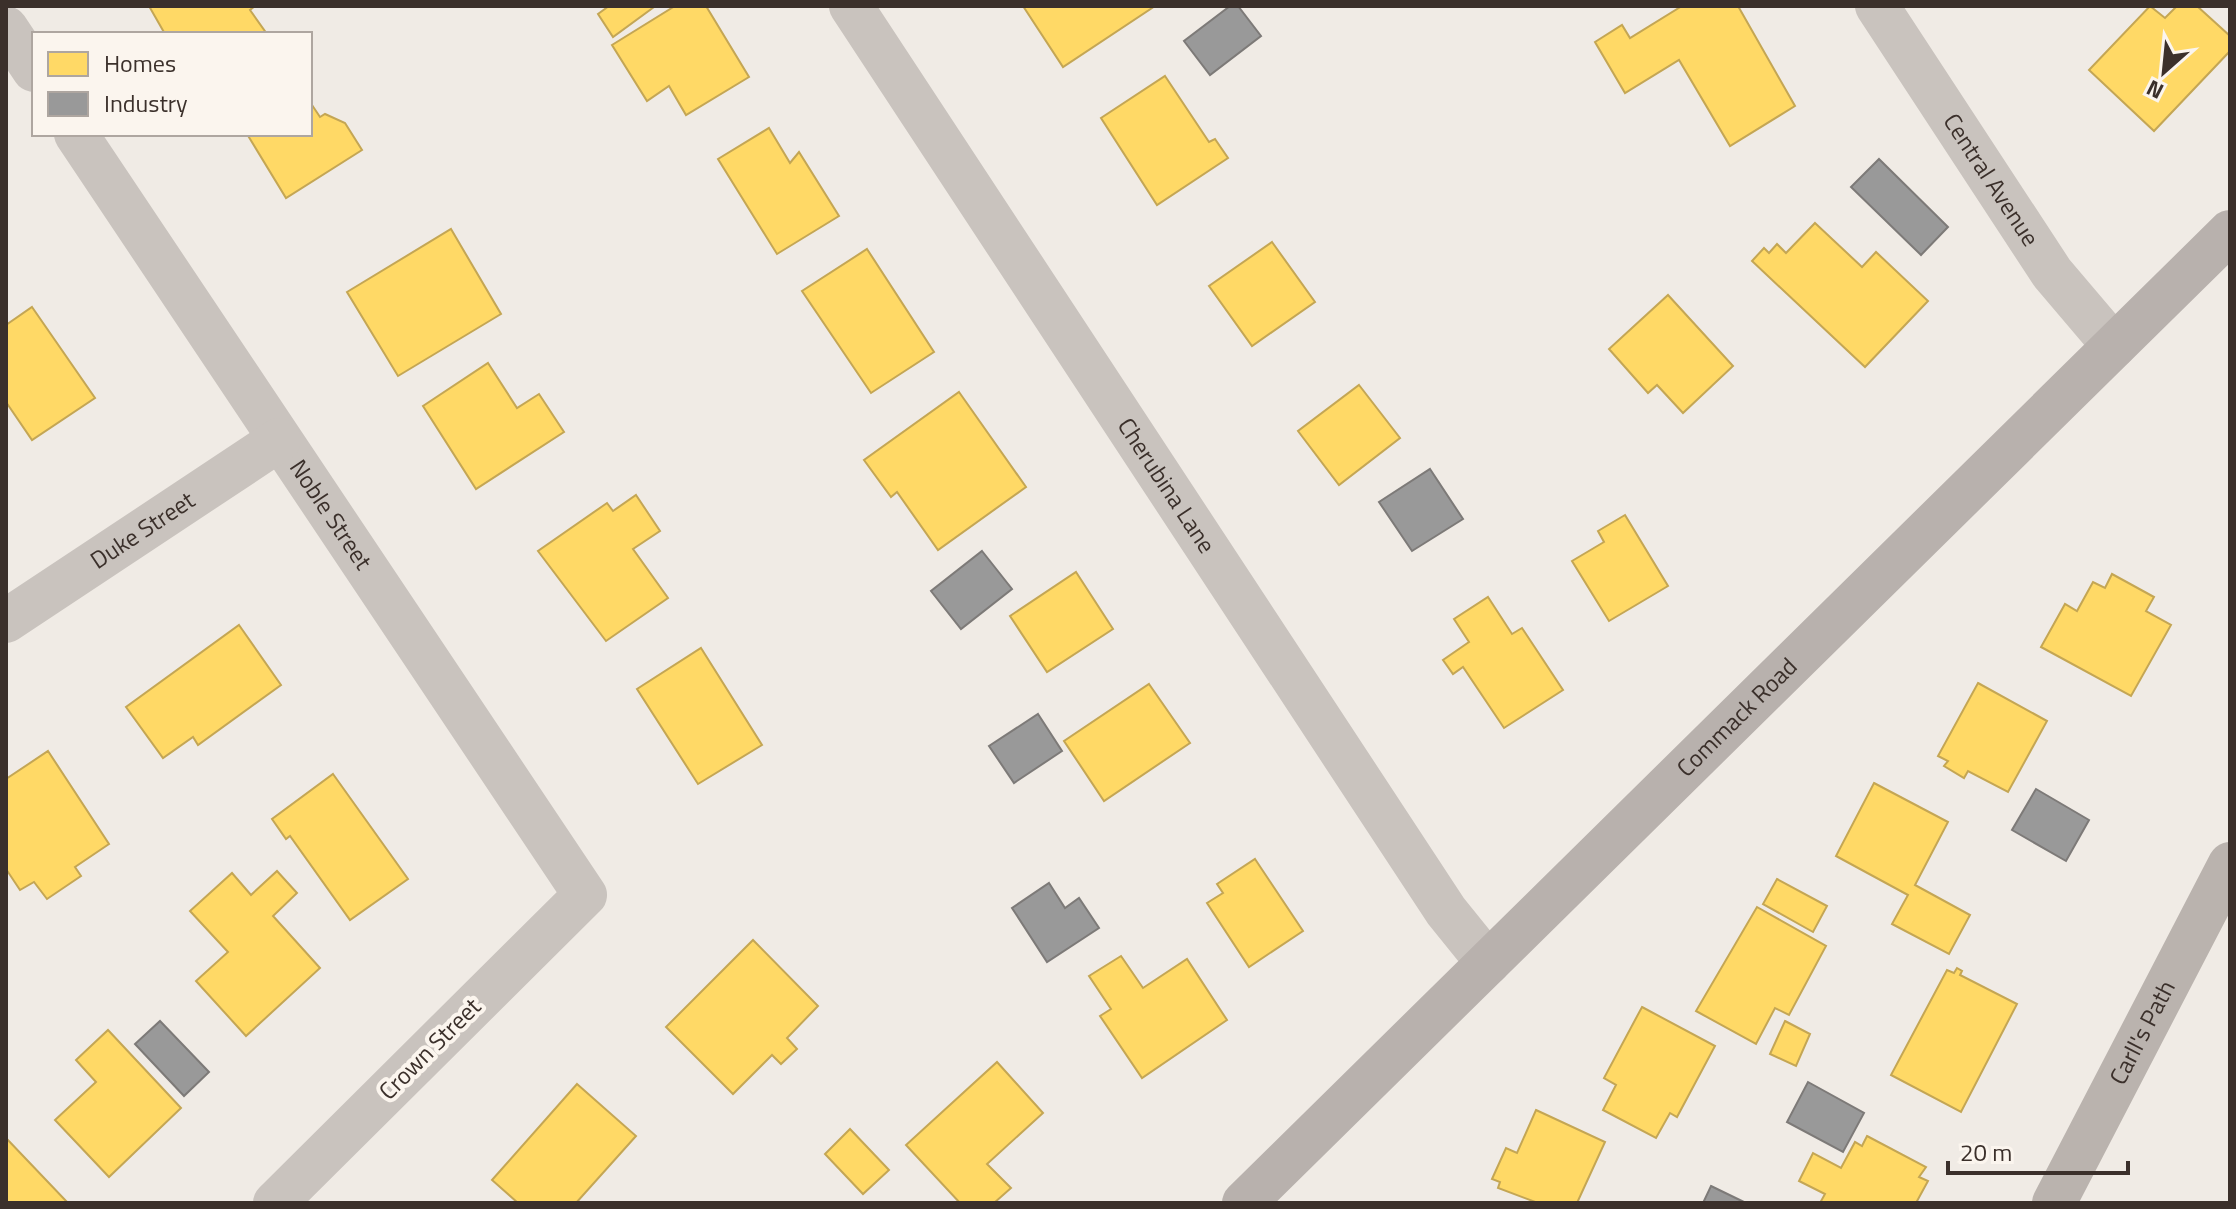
<svg xmlns="http://www.w3.org/2000/svg" width="2236" height="1209" viewBox="0 0 2236 1209" font-family="'Titillium Web',sans-serif">
  <rect width="100%" height="100%" fill="#f0ebe5"/>
  <g fill="#ffd966" stroke="#c4a654" stroke-width="2">
    <polygon points="149,6 255,6 250,10 267,34 165,34"/>
    <polygon points="609,6 654,6 654,7 613,37 598,14"/>
    <polygon points="675,6 706,6 749,77 686,115 669,86 647,101 612,45"/>
    <polygon points="1023,6 1155,6 1063,67"/>
    <polygon points="1682,6 1738,6 1795,106 1730,146 1679,60 1625,93 1595,42 1622,25 1630,38"/>
    <polygon points="2150,6 2165,18 2177,6 2197,6 2230,36 2230,51 2154,131 2089,70"/>
    <polygon points="1165,76 1209,142 1215,139 1228,158 1157,205 1101,118"/>
    <polygon points="310,102 320,117 325,114 345,123 362,150 286,198 247,134 310,134"/>
    <polygon points="769,128 790,163 799,152 839,216 777,254 718,159"/>
    <polygon points="1815,223 1862,267 1876,252 1928,301 1865,367 1752,261 1764,248 1769,253 1777,244 1786,253"/>
    <polygon points="451,229 501,314 398,376 347,292"/>
    <polygon points="1272,242 1315,302 1252,346 1209,286"/>
    <polygon points="867,249 934,352 871,393 802,291"/>
    <polygon points="1668,295 1733,366 1683,413 1657,385 1648,393 1609,349"/>
    <polygon points="32,307 95,398 32,440 6,402 6,325"/>
    <polygon points="488,363 517,408 539,394 564,432 476,489 423,406"/>
    <polygon points="1359,385 1400,438 1339,485 1298,431"/>
    <polygon points="959,392 1026,487 938,550 897,492 891,497 864,460"/>
    <polygon points="636,495 660,531 633,549 668,598 606,641 538,551 607,503 613,511"/>
    <polygon points="1625,515 1668,586 1609,621 1572,561 1604,542 1598,531"/>
    <polygon points="1076,572 1113,629 1047,672 1010,616"/>
    <polygon points="2112,574 2154,597 2146,611 2171,625 2131,696 2041,647 2065,604 2077,611 2093,582 2105,588"/>
    <polygon points="1488,597 1512,634 1522,628 1563,690 1504,728 1463,667 1453,674 1443,660 1469,642 1454,619"/>
    <polygon points="239,625 281,685 198,745 193,737 163,758 126,707"/>
    <polygon points="701,648 762,745 698,784 637,689"/>
    <polygon points="1978,683 2047,721 2008,792 1968,771 1964,778 1944,766 1948,761 1938,756"/>
    <polygon points="1149,684 1190,743 1104,801 1064,741"/>
    <polygon points="48,751 109,844 75,867 81,876 47,899 34,882 20,890 6,869 6,779"/>
    <polygon points="333,774 408,879 350,920 290,836 286,839 272,819"/>
    <polygon points="1874,783 1948,822 1915,885 1970,915 1949,954 1892,924 1908,895 1836,856"/>
    <polygon points="1255,859 1303,931 1249,967 1207,903 1223,893 1217,884"/>
    <polygon points="277,871 297,893 273,916 320,968 246,1036 196,981 228,952 190,911 232,873 251,895"/>
    <polygon points="1777,879 1827,906 1813,932 1763,904"/>
    <polygon points="1757,907 1826,946 1789,1015 1775,1008 1756,1044 1696,1011"/>
    <polygon points="753,940 818,1006 787,1038 797,1049 781,1064 772,1055 733,1094 666,1027"/>
    <polygon points="1121,956 1143,988 1187,959 1227,1020 1142,1078 1100,1016 1111,1009 1089,976"/>
    <polygon points="1957,968 1962,971 1960,975 2017,1004 1961,1112 1891,1075 1947,970 1954,973"/>
    <polygon points="1642,1007 1715,1046 1677,1117 1670,1113 1656,1138 1603,1110 1616,1085 1604,1078"/>
    <polygon points="1785,1021 1810,1034 1796,1066 1770,1054"/>
    <polygon points="108,1030 181,1108 109,1177 55,1120 96,1082 76,1060"/>
    <polygon points="997,1062 1043,1113 987,1164 1011,1188 994,1203 960,1203 906,1145"/>
    <polygon points="577,1084 636,1136 576,1203 518,1203 492,1180"/>
    <polygon points="1536,1110 1605,1142 1577,1203 1538,1203 1498,1188 1500,1182 1492,1179 1506,1148 1517,1153"/>
    <polygon points="850,1129 889,1170 863,1194 825,1154"/>
    <polygon points="1867,1136 1926,1167 1919,1177 1928,1181 1916,1203 1820,1203 1825,1194 1799,1181 1813,1153 1841,1168 1855,1142 1862,1146"/>
    <polygon points="6,1138 68,1203 6,1203"/>
  </g>
  <g fill="#999" stroke="#7d7a78" stroke-width="2">
    <polygon points="1230,6 1238,6 1261,36 1210,75 1184,41"/>
    <polygon points="1879,159 1948,227 1921,255 1851,187"/>
    <polygon points="1430,469 1463,519 1412,551 1379,502"/>
    <polygon points="982,551 1012,589 961,629 931,591"/>
    <polygon points="1038,714 1062,751 1014,783 989,746"/>
    <polygon points="2036,789 2089,820 2066,861 2012,830"/>
    <polygon points="1049,883 1065,908 1079,898 1099,928 1047,962 1012,908"/>
    <polygon points="160,1021 209,1072 184,1096 135,1044"/>
    <polygon points="1808,1082 1864,1113 1843,1152 1787,1122"/>
    <polygon points="1711,1186 1746,1203 1703,1203"/>
  </g>
  <g fill="none" stroke-linecap="round" stroke-linejoin="round">
    <g stroke="#c9c3be" stroke-width="44">
      <path id="s1" d="M851 6 1446 911 1488 963"/>
      <path id="s2" d="M1877 6 2052 273 2114 346"/>
      <polyline points="6,28 34,70"/>
      <path id="s3" d="M76 134 585 895 275 1203"/>
      <path id="s4" d="M6 621 279 440"/>
    </g>
    <path stroke="#bab3ae" stroke-width="44" id="s5" d="M2054 1203 2230 864"/>
    <path stroke="#b8b1ad" stroke-width="44" id="s6" d="M1244 1203 2230 232"/>
  </g>
  <g text-anchor="middle" stroke-width="8" stroke-linejoin="round" paint-order="stroke">
    <g font-size="24" fill="#3b302b" stroke="#fbf5ee">
      <text dy="8" stroke="none"><textPath href="#s2" startOffset="208">Central Avenue</textPath></text>
      <text dy="8" stroke="none"><textPath href="#s1" startOffset="574">Cherubina Lane</textPath></text>
      <text dy="8" stroke="none"><textPath href="#s3" startOffset="458">Noble Street</textPath></text>
      <text dy="8" stroke="none"><textPath href="#s4" startOffset="164">Duke Street</textPath></text>
      <text dy="8" stroke="none"><textPath href="#s6" startOffset="692">Commack Road</textPath></text>
      <text dy="8" stroke="none"><textPath href="#s5" startOffset="192">Carll's Path</textPath></text>
      <text transform="translate(430 1049) rotate(-45)" y="8">Crown Street</text>
    </g>
  </g>
  <rect width="2236" height="1209" fill="none" stroke="#3b302b" stroke-width="16"/>
  <rect x="32" y="32" width="280" height="104" fill="#fbf5ee" stroke="#aea6a0" stroke-width="2"/>
  <rect x="48" y="52" width="40" height="24" fill="#ffd966" stroke="#aea6a0" stroke-width="2"/>
  <text x="104" y="72" font-size="24" fill="#3b302b">Homes</text>
  <rect x="48" y="92" width="40" height="24" fill="#999999" stroke="#aea6a0" stroke-width="2"/>
  <text x="104" y="112" font-size="24" fill="#3b302b">Industry</text>
  <g transform="translate(2164 72) rotate(207)" stroke="#fbf5ee" stroke-width="6" paint-order="stroke">
  <path d="M0-6L14 30L0 20L-14 30Z" fill="#3b302b"/>
  <text y="-12" font-size="22" font-weight="bold" text-anchor="middle" fill="#3b302b">N</text>
  </g>
  <path d="M1948 1161v12h180v-12" fill="none" stroke="#3b302b" stroke-width="4"/>
  <text x="1960" y="1161" font-size="24" fill="#3b302b" stroke="#fbf5ee" stroke-width="6" paint-order="stroke">20 m</text>
</svg>
